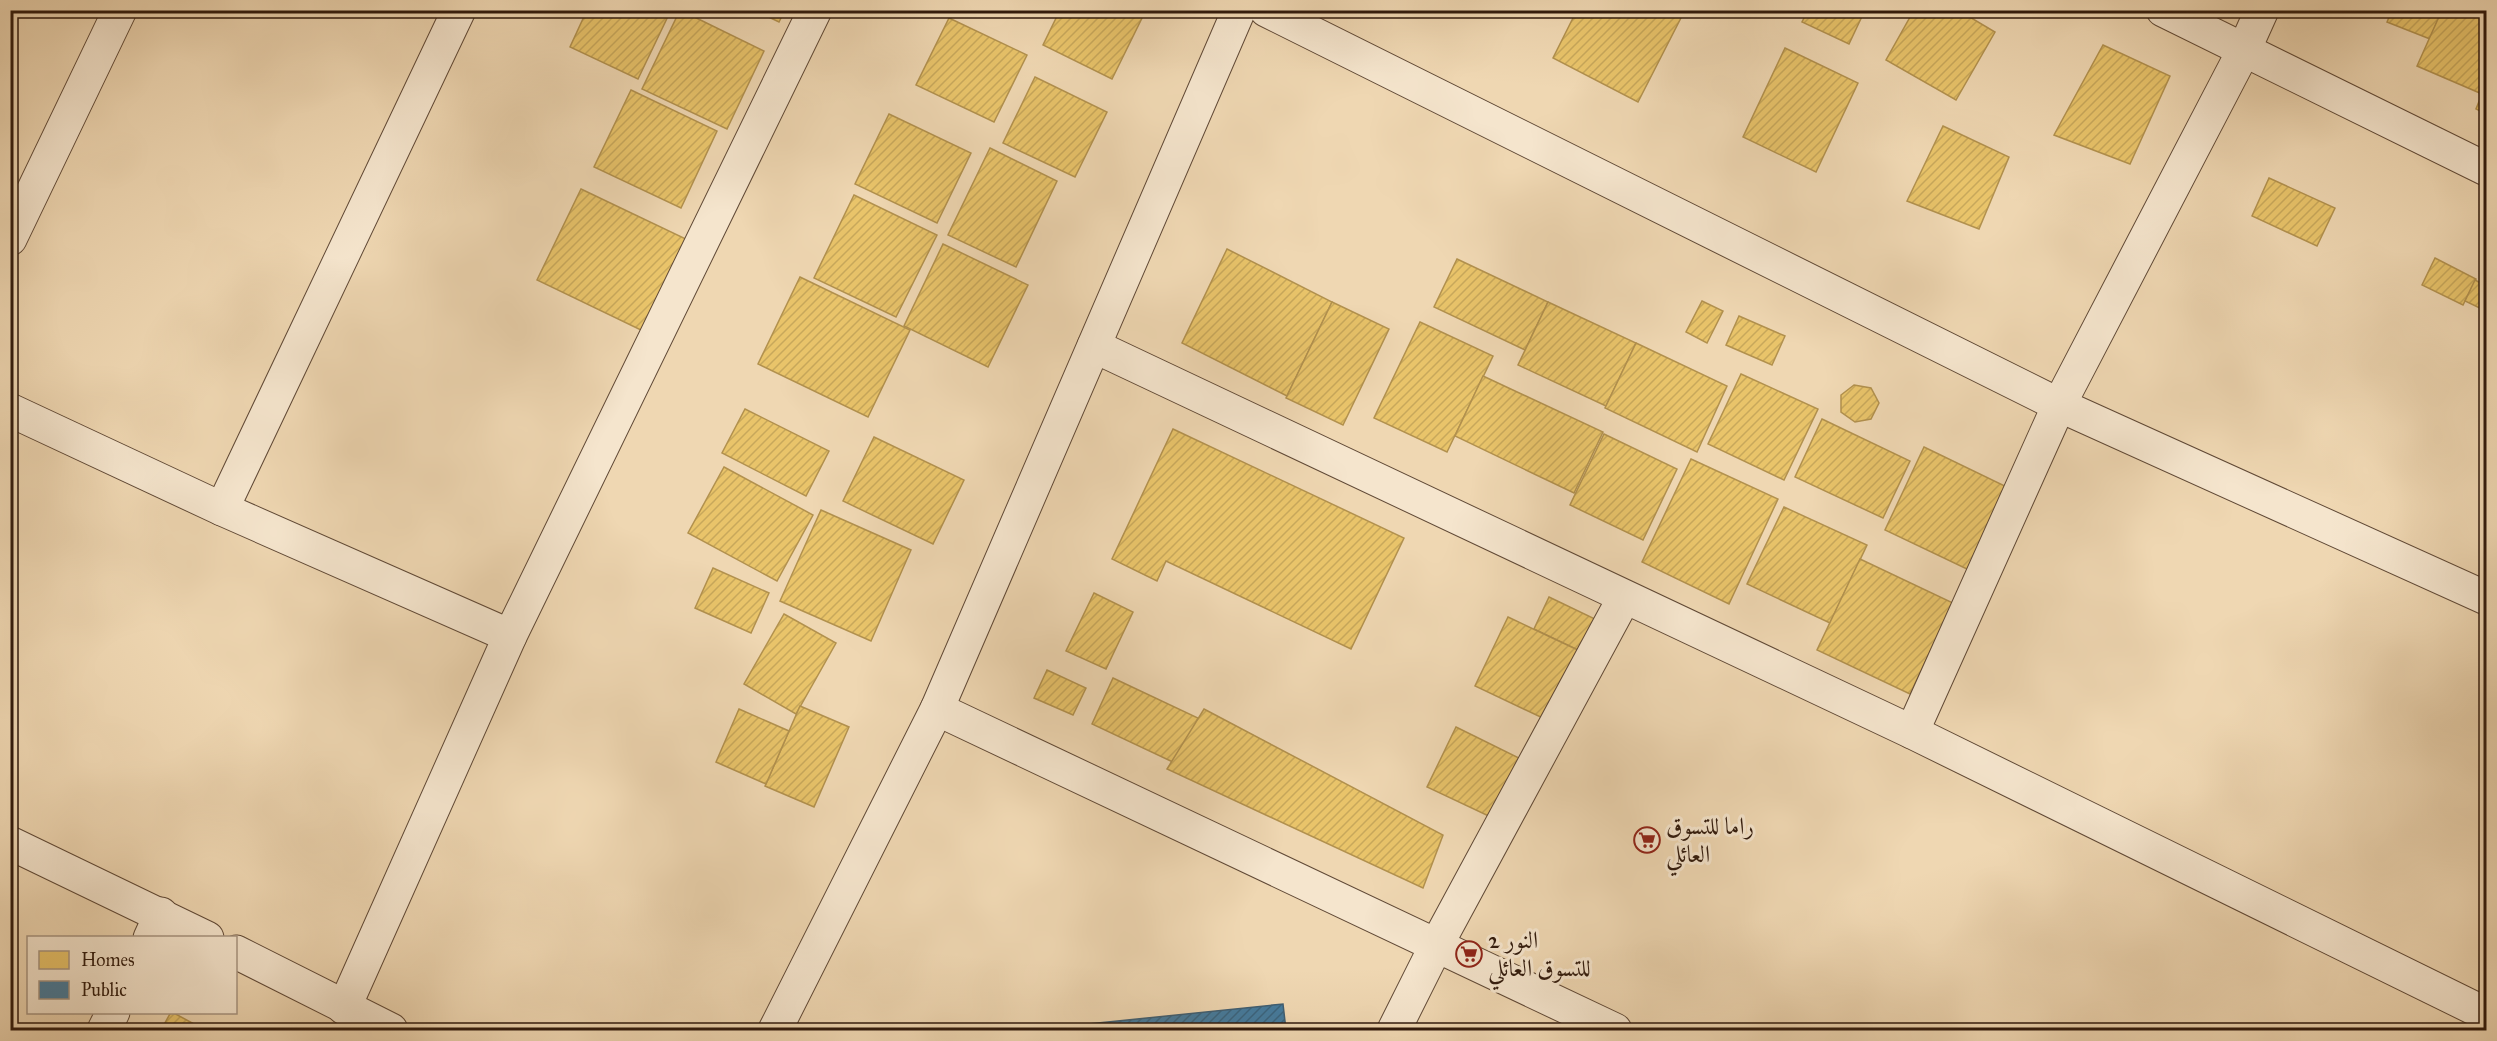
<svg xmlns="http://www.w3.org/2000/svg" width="2497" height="1041" viewBox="0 0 2497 1041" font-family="'IM FELL Great Primer',Amiri,serif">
  <defs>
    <pattern id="homes-hatch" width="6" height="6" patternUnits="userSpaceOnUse" patternTransform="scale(1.5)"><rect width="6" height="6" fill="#e9c46a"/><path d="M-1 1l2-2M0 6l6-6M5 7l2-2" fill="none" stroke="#c8a85b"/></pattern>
    <pattern id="public-hatch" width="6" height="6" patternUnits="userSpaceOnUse" patternTransform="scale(1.5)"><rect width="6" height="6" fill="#457b9d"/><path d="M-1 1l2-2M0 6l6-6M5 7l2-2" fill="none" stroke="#3a647e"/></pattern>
  </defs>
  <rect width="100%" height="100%" fill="#efd7b2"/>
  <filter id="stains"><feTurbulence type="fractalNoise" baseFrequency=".00333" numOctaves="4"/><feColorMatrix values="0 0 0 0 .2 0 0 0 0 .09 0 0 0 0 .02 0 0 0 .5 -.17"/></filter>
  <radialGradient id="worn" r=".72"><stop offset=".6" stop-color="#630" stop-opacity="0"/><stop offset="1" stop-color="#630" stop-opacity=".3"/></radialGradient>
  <g fill="url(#homes-hatch)" stroke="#b2914e" stroke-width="1.5">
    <polygon points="587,10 671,10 638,79 570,47"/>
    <polygon points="680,10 764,51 727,129 642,89"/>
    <polygon points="754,10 785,10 779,22"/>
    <polygon points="1060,10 1146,10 1112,79 1043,45"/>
    <polygon points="1577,10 1685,10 1638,102 1553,58"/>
    <polygon points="1808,10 1865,10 1849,44 1802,22"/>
    <polygon points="1914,10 1958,10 1995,32 1956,100 1886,60"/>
    <polygon points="2392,10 2442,10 2430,39 2387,22"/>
    <polygon points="2442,10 2486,10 2486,114 2476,109 2482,94 2417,66"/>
    <polygon points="949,18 1027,55 994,122 916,85"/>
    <polygon points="2103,45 2170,76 2130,164 2054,135"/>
    <polygon points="1785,48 1858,83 1816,172 1743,137"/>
    <polygon points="1035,77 1107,112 1075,177 1003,143"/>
    <polygon points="631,90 717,131 681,208 594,167"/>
    <polygon points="889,114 971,153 937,223 855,184"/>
    <polygon points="1943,126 2009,157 1979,229 1907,201"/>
    <polygon points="990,148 1057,181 1016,267 948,235"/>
    <polygon points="2269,178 2335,208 2317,246 2252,216"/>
    <polygon points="581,189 688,240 643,331 537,280"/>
    <polygon points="854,195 937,235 896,317 814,278"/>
    <polygon points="943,244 1028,285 988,367 904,326"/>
    <polygon points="1227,249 1332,302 1287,396 1182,343"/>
    <polygon points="2435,258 2476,279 2463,305 2422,285"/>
    <polygon points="1457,259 1548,302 1525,350 1434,307"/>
    <polygon points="800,277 910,330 868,417 758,364"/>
    <polygon points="2475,280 2486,286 2486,311 2465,301"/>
    <polygon points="1702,301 1723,311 1707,343 1686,332"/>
    <polygon points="1332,302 1389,329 1343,425 1286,398"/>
    <polygon points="1548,302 1636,343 1606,406 1518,365"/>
    <polygon points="1739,316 1785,336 1772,365 1726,345"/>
    <polygon points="1420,322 1493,356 1447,452 1374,418"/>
    <polygon points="1636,343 1727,386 1697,452 1605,408"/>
    <polygon points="1741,374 1818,409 1784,480 1708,444"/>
    <polygon points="1483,376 1603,432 1574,493 1455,436"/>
    <polygon points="1854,385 1871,388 1879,403 1871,419 1855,422 1841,412 1841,395"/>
    <polygon points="745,409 829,451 806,496 722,453"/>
    <polygon points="1822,419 1910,461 1883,518 1795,477"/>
    <polygon points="1173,429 1404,538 1351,649 1166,561 1157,581 1112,559"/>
    <polygon points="1604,434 1677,469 1643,540 1570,505"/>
    <polygon points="874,437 964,480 933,544 843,501"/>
    <polygon points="1924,447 2009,488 1969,570 1885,530"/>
    <polygon points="1691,459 1778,499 1729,604 1642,562"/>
    <polygon points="724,467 813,515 777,581 688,533"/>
    <polygon points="1784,507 1867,545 1830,623 1747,584"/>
    <polygon points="821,510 911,550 871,641 780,601"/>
    <polygon points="1860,559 1953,603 1910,694 1817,650"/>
    <polygon points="713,568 769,593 751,633 695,608"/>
    <polygon points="1094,593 1133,612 1106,669 1066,651"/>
    <polygon points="1549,597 1595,619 1580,651 1534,629"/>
    <polygon points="784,614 836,643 796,714 744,684"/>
    <polygon points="1508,617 1580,651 1547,720 1475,686"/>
    <polygon points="1047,670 1086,688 1073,715 1034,698"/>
    <polygon points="1113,678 1198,718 1177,764 1092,724"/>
    <polygon points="800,706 849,727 814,807 765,786"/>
    <polygon points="739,709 789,731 766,784 716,762"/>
    <polygon points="1204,709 1443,835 1423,888 1167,769"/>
    <polygon points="1456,727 1523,760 1495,819 1427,787"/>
    <polygon points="171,1012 172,1012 205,1030 161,1030"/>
  </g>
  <polygon fill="url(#public-hatch)" stroke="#3f5e72" stroke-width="1.5" points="1283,1004 1286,1030 1080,1030 1079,1025"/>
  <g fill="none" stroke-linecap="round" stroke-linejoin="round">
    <g stroke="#604936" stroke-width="35">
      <g id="minor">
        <polyline points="1266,10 2059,405 2486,598"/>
        <polyline points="2163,10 2486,169"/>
        <polyline points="10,239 120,10"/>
        <polyline points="1094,346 1912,732 2486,1014"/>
        <polyline points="10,410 222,509 510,636"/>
        <polyline points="222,509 459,10"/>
        <polyline points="937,709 1615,1030"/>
        <polyline points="1912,732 2059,405 2244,50 2262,10"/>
        <polyline points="150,938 161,914"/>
        <polyline points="344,1008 510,636 815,10"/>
        <polyline points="104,1030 113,1012"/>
        <polyline points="1394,1030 1436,946 1624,598"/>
      </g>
    </g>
    <g stroke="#604936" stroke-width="35">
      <g id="tertiary">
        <polyline points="10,843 207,938"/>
        <polyline points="236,952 391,1030"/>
        <polyline points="775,1030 937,709 1239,10"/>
      </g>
    </g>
    <use href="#minor" stroke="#f5e5cd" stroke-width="33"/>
    <use href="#tertiary" stroke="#f5e5cd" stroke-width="33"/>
  </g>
  <defs>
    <g id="supermarket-ring" transform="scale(1.35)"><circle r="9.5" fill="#f5e5cd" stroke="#8f2418" stroke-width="1.5"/><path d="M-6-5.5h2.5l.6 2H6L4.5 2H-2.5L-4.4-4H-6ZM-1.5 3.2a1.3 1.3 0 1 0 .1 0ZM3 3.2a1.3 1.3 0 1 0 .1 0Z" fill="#8f2418"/></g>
  </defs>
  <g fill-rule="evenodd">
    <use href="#supermarket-ring" x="1647" y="840"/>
    <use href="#supermarket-ring" x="1469" y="954"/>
  </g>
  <g text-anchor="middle" stroke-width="6" stroke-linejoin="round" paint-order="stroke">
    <g font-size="24" fill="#311a0c" stroke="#f5e5cd" text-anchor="start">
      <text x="1666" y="834">راما للتسوق<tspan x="1666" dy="28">العائلي</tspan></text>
      <text x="1488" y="948">النور 2<tspan x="1488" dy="28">للتسوق العائلي</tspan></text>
    </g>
  </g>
  <rect width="2497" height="1041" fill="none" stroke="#efd7b2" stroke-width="36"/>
  <rect x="12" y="12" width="2473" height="1017" fill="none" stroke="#311a0c" stroke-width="3"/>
  <rect x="18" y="18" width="2461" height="1005" fill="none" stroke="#311a0c" stroke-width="1.5"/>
  <rect x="27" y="936" width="210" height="78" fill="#f5e5cd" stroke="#a79480" stroke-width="1.5"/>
  <rect x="39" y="951" width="30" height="18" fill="#e9c46a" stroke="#a79480" stroke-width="1.5"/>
  <text x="81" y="966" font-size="18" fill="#311a0c">Homes</text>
  <rect x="39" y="981" width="30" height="18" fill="#457b9d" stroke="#a79480" stroke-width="1.5"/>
  <text x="81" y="996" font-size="18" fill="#311a0c">Public</text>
  <rect width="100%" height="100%" filter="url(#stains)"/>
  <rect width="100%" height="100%" fill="url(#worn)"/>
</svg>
